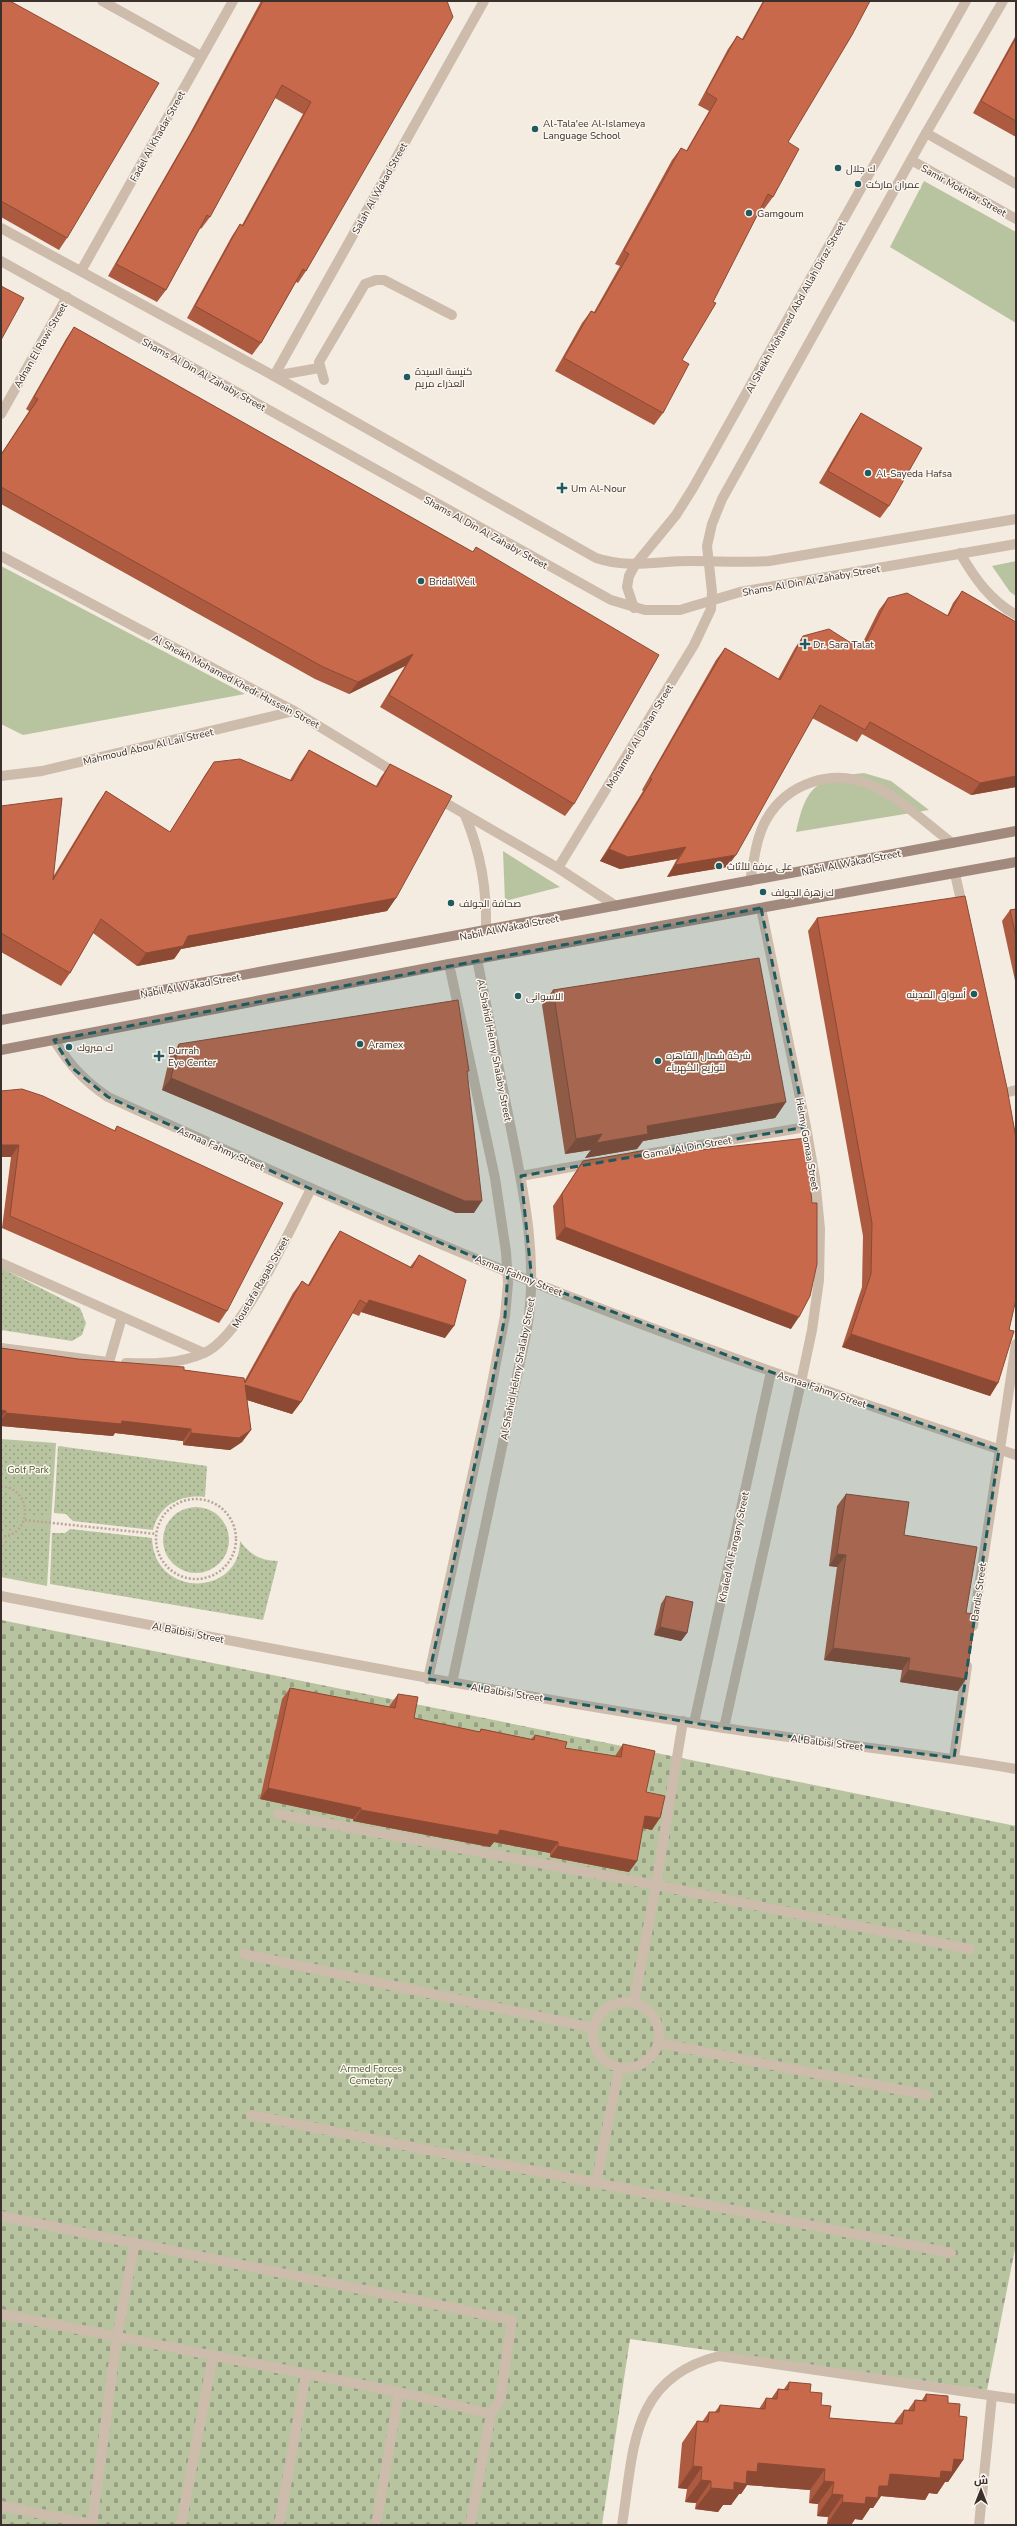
<svg xmlns="http://www.w3.org/2000/svg" width="1017" height="2526" viewBox="0 0 1017 2526" font-family="'Nunito Sans',Cairo,sans-serif">
  <defs>
    <pattern id="cemetery-stones" width="16" height="16" patternUnits="userSpaceOnUse"><rect width="16" height="16" fill="#b8c4a0"/><path d="M2 7V4a2 2 0 0 1 4 0v3zM10 15v-3a2 2 0 0 1 4 0v3z" fill="#97a083"/></pattern>
    <pattern id="garden-dots" width="8" height="8" patternUnits="userSpaceOnUse"><rect width="8" height="8" fill="#b8c4a0"/><path d="M2 2h.1M6 6h.1" fill="none" stroke="#97a083" stroke-width="1.8" stroke-linecap="round"/></pattern>
  </defs>
  <rect width="100%" height="100%" fill="#f4ebe1"/>
  <g fill="#b8c4a0">
    <polygon points="924,181 1016,232 1016,323 890,247"/>
    <polygon points="1016,561 1016,596 1010,592 992,566"/>
    <polygon points="1,566 245,694 23,735 1,724"/>
    <path d="M864 773 891 781 929 810 796 832C806 785 817 778 864 773Z"/>
    <polygon points="503,851 560,887 505,901"/>
    <polygon points="1,1439 56,1443 47,1586 1,1577"/>
  </g>
  <polygon fill="url(#cemetery-stones)" points="1,1620 1016,1826 1016,2244 987,2390 630,2339 602,2525 1,2525"/>
  <g fill="url(#garden-dots)">
    <polygon points="1,1268 80,1308 86,1323 82,1335 72,1341 1,1330"/>
    <path d="M1 1442 53 1445 49 1515H28C27 1497 21 1484 1 1482Z"/>
    <path d="M58 1446 207 1466 205 1497C181 1494 159 1505 153 1530L73 1521 66 1514 54 1513Z"/>
    <polygon points="2,1490 17,1498 22,1514 14,1529 1,1533"/>
    <circle cx="196" cy="1540" r="33"/>
    <polygon points="25,1527 49,1528 45,1583 1,1574 1,1542 17,1536"/>
    <path d="M70 1529 152 1538C154 1599 240 1597 240 1541 250 1555 261 1561 278 1561L263 1620 50 1584 52 1533H65Z"/>
  </g>
  <g fill="none" stroke-linecap="round" stroke-linejoin="round">
    <g stroke="#b9a596" stroke-width="2.5" stroke-dasharray="2 2" stroke-linecap="butt">
      <path d="M1 1486C33 1489 33 1535 1 1537"/>
      <circle cx="196" cy="1539" r="40"/>
      <polyline points="25,1520 156,1534"/>
    </g>
    <g stroke="#cdbbac" stroke-width="10">
      <polyline points="274,376 319,368"/>
      <polyline points="324,380 319,362 365,284 376,280 384,280 452,315"/>
      <path d="M960 553C975 579 990 600 1016 615"/>
      <path d="M750 881C754 861 756 838 766 820 787 783 832 768 871 785 897 795 929 826 952 843"/>
      <polyline points="278,1814 656,1885 970,1949"/>
      <polyline points="244,1954 593,2028"/>
      <circle cx="626" cy="2035" r="33"/>
      <polyline points="634,2002 656,1885 683,1721"/>
      <polyline points="659,2043 927,2095"/>
      <polyline points="251,2115 951,2253"/>
      <polyline points="596,2183 619,2069"/>
      <polyline points="1,2216 512,2320 500,2400 491,2414"/>
      <polyline points="1,2314 399,2392"/>
      <polyline points="1,2506 92,2524"/>
      <polyline points="92,2525 117,2337 135,2242"/>
      <polyline points="181,2525 213,2355"/>
      <polyline points="279,2525 306,2374"/>
      <polyline points="376,2525 399,2392 491,2414 470,2525"/>
      <polyline points="979,2525 992,2396"/>
    </g>
    <g stroke="#cdbbac" stroke-width="10">
      <polyline points="102,1 201,56"/>
      <polyline points="926,133 1016,184"/>
      <polyline points="911,160 1016,219"/>
      <path d="M1 228 274 376 596 558C630 569 656 561 690 561 717 561 743 563 769 561L1016 519"/>
      <polyline points="1,261 611,600 645,610 680,610 740,592 1016,544"/>
      <polyline points="81,271 233,1"/>
      <polyline points="274,376 484,1"/>
      <polyline points="1,414 67,297"/>
      <polyline points="1,556 294,711 399,775"/>
      <polyline points="634,608 627,587 629,576 635,565 676,515 693,488 966,1"/>
      <polyline points="1,776 42,771 294,711"/>
      <polyline points="437,798 558,868 616,906"/>
      <path d="M465 815C481 854 487 889 486 931"/>
      <polyline points="558,868 694,645 711,609 712,592 707,546 712,524 722,499 926,133 1003,1"/>
      <polyline points="955,874 963,909"/>
      <path d="M54 1040C70 1065 83 1080 108 1097 241 1157 373 1217 508 1272 675 1340 846 1398 1016 1455"/>
      <polyline points="1004,1093 1016,1090"/>
      <polyline points="635,1156 806,1127"/>
      <polyline points="521,1176 593,1163"/>
      <polyline points="1,1263 204,1353"/>
      <polyline points="1,1348 108,1362"/>
      <polyline points="109,1362 122,1317"/>
      <path d="M126 1363C152 1364 180 1364 204 1353 242 1337 290 1229 311 1189"/>
      <path d="M1 1596C242 1643 482 1691 724 1728 821 1743 919 1752 1016 1769"/>
      <polyline points="973,1626 1016,1344"/>
      <polyline points="428,1679 489,1399 505,1316 508,1283 506,1252 495,1178 449,964"/>
      <path d="M452 1683 527 1329C539 1259 523 1188 509 1119 498 1066 488 1012 477 959"/>
      <polyline points="694,1723 771,1372"/>
      <polyline points="724,1728 801,1382 812,1330 819,1280 820,1229 815,1178 806,1127 761,908"/>
      <polyline points="954,1758 967,1666"/>
      <path d="M622 2525C634 2450 630 2378 719 2356L1016 2399"/>
    </g>
    <g stroke="#a18a7d" stroke-width="10">
      <polyline points="1,1020 1016,831"/>
      <polyline points="1,1050 449,964 1016,862"/>
    </g>
  </g>
  <g fill="#ac5a40">
    <polygon points="1,1 67,238 59,250 1,217"/>
    <polygon points="261,1 447,1 306,271 298,283 296,282 261,343 252,355 187,318 232,236 240,224 242,225 303,114 275,98 210,217 201,229 200,228 166,290 157,302 108,276 189,135"/>
    <polygon points="763,1 870,1 788,142 773,197 764,209 761,207 682,360 663,413 654,425 555,371 582,323 591,311 594,312 620,266 615,264 672,160 681,148 686,151 709,111 698,105 728,49 737,36 742,39"/>
    <polygon points="1016,35 1016,137 973,113"/>
    <polygon points="74,327 473,552 476,547 574,804 565,816 380,707 405,666 349,694 315,679 1,504 1,454 29,411 26,409 66,339"/>
    <polygon points="861,413 889,506 880,518 819,483 853,425"/>
    <polygon points="962,591 1016,622 1016,787 971,795 862,734 857,742 812,718 727,867 667,877 677,859 620,869 600,861 643,791 642,790 716,660 725,648 778,679 795,648 803,636 860,648 879,610 888,598 947,616 953,603"/>
    <polygon points="309,750 376,786 381,777 390,764 396,898 387,911 181,949 174,959 137,966 93,933 70,973 61,986 1,952 1,806 53,877 97,804 106,791 170,832 205,775 214,762 290,780 300,763"/>
    <polygon points="1016,909 1016,985 1002,921 1010,910"/>
    <polygon points="817,918 998,1383 990,1396 842,1347 862,1287 863,1236 808,931"/>
    <polygon points="553,990 786,1102 775,1118 643,1141 637,1149 585,1158 591,1150 565,1154 542,1005"/>
    <polygon points="179,1044 467,1073 474,1213 456,1213 162,1090 170,1056"/>
    <polygon points="1,1091 114,1131 117,1126 227,1311 219,1323 2,1228 11,1157 1,1157"/>
    <polygon points="648,1156 791,1329 556,1239 553,1206 583,1161"/>
    <polygon points="340,1231 410,1267 419,1255 445,1338 361,1312 359,1316 352,1313 301,1402 292,1414 247,1400 251,1430 242,1442 230,1450 183,1445 183,1441 115,1433 113,1436 1,1426 1,1348 78,1359 184,1370 245,1380 293,1293 302,1281 308,1285 332,1243"/>
    <polygon points="846,1494 904,1535 966,1613 958,1691 900,1682 902,1670 824,1660 837,1567 829,1566 837,1506"/>
    <polygon points="666,1596 687,1633 681,1641 654,1635 661,1604"/>
    <polygon points="290,1688 389,1707 390,1705 398,1694 414,1718 479,1732 481,1729 531,1739 535,1735 565,1748 615,1756 623,1744 646,1792 652,1830 643,1828 637,1861 629,1872 550,1857 550,1853 494,1842 490,1847 353,1821 353,1819 260,1799 282,1699"/>
    <polygon points="789,2382 810,2392 821,2405 829,2418 894,2423 904,2410 908,2410 915,2400 922,2400 926,2394 948,2403 959,2416 963,2460 948,2482 945,2482 937,2494 929,2493 925,2500 881,2496 873,2508 870,2508 862,2520 855,2519 851,2525 837,2525 827,2524 828,2517 817,2516 818,2504 809,2503 810,2490 747,2485 741,2494 739,2494 731,2505 723,2505 718,2512 695,2509 696,2503 685,2502 687,2489 678,2488 682,2443 697,2421 702,2422 709,2412 715,2412 720,2405 759,2409 766,2398 771,2399 778,2389 784,2389"/>
  </g>
  <g fill="#8c4a34">
    <polygon points="413,654 405,666 349,694 358,682"/>
    <polygon points="1016,776 1016,787 971,795 980,783"/>
    <polygon points="686,847 677,859 620,869 600,861 609,849"/>
    <polygon points="736,855 727,867 667,877 675,865"/>
    <polygon points="396,898 387,911 181,949 174,959 137,966 146,953 188,936"/>
    <polygon points="171,1078 482,1201 474,1213 456,1213 162,1090"/>
    <polygon points="786,1102 775,1118 643,1141 637,1149 585,1158 596,1143 647,1126"/>
    <polygon points="602,1134 591,1150 565,1154 576,1139"/>
    <polygon points="1,1145 19,1145 11,1157 1,1157"/>
    <polygon points="565,1227 799,1317 791,1329 556,1239"/>
    <polygon points="369,1300 454,1326 445,1338 361,1312"/>
    <polygon points="851,1334 998,1383 990,1396 842,1347"/>
    <polygon points="245,1385 301,1402 292,1414 237,1397"/>
    <polygon points="1,1410 6,1411 1,1418"/>
    <polygon points="6,1413 122,1421 191,1429 183,1441 115,1433 113,1436 1,1426 1,1420"/>
    <polygon points="251,1430 242,1442 230,1450 183,1445 191,1433"/>
    <polygon points="837,1554 846,1555 837,1567 829,1566"/>
    <polygon points="660,1627 687,1633 681,1641 654,1635"/>
    <polygon points="833,1648 910,1658 902,1670 824,1660"/>
    <polygon points="908,1670 966,1679 958,1691 900,1682"/>
    <polygon points="268,1788 361,1808 353,1819 260,1799"/>
    <polygon points="361,1810 500,1830 558,1842 550,1853 494,1842 490,1847 353,1821"/>
    <polygon points="645,1816 660,1818 652,1830 637,1827"/>
    <polygon points="558,1846 637,1861 629,1872 550,1857"/>
    <polygon points="954,2459 963,2460 948,2482 945,2482 937,2494 929,2493 925,2500 881,2496 873,2508 870,2508 862,2520 855,2519 851,2525 837,2525 827,2524 842,2502 866,2497 890,2474 941,2471"/>
    <polygon points="758,2463 825,2469 810,2490 747,2485 741,2494 739,2494 731,2505 723,2505 718,2512 695,2509 711,2488 734,2482 747,2471"/>
    <polygon points="693,2466 702,2467 687,2489 678,2488"/>
    <polygon points="701,2480 711,2481 696,2503 685,2502"/>
    <polygon points="824,2481 834,2482 818,2504 809,2503"/>
    <polygon points="832,2494 843,2495 828,2517 817,2516"/>
  </g>
  <g fill="#c8694b" stroke="#8c4a34">
    <polygon points="1,1 10,1 159,83 67,238 1,201"/>
    <polygon points="263,1 447,1 453,17 306,271 303,269 261,343 195,306 240,224 243,226 311,102 282,85 210,217 207,215 166,290 116,264 197,123"/>
    <polygon points="764,1 870,1 852,35 788,142 799,149 773,197 768,194 713,302 716,303 682,360 689,364 663,413 564,358 591,311 595,313 629,254 624,251 681,148 687,151 717,99 706,92 737,36 743,40"/>
    <polygon points="1016,38 1016,121 981,101"/>
    <polygon points="1,286 24,298 1,340"/>
    <polygon points="74,327 473,552 476,547 659,655 574,804 389,695 413,654 358,682 323,667 1,487 1,455 38,399 34,397"/>
    <polygon points="861,413 922,448 889,506 828,471"/>
    <polygon points="962,591 1016,622 1016,776 980,783 870,722 865,730 820,705 736,855 675,865 686,847 628,857 609,849 652,779 650,778 725,648 780,680 803,636 829,629 862,650 888,598 907,593 948,616"/>
    <polygon points="309,750 377,787 390,764 452,796 396,898 188,936 183,946 146,953 101,919 70,973 1,933 1,806 62,798 53,880 106,791 170,832 214,762 240,759 292,781"/>
    <polygon points="965,896 1007,1088 1016,1138 1016,1299 1009,1330 1014,1331 998,1383 851,1334 871,1274 872,1223 817,918"/>
    <polygon points="1016,909 1016,937 1010,910"/>
    <polygon points="759,958 786,1102 647,1126 648,1134 596,1143 602,1134 576,1139 553,990"/>
    <polygon points="458,1000 469,1071 467,1071 482,1201 465,1201 171,1078 179,1044"/>
    <polygon points="22,1089 43,1096 115,1131 117,1126 283,1203 227,1311 10,1216 19,1145 1,1145 1,1091"/>
    <polygon points="806,1138 812,1203 817,1203 817,1264 810,1296 799,1317 565,1227 562,1194 583,1161 647,1150 648,1156"/>
    <polygon points="340,1231 412,1268 419,1255 466,1280 454,1326 369,1300 367,1304 360,1300 301,1402 245,1385 251,1430 239,1438 191,1433 191,1429 122,1421 121,1424 6,1413 6,1411 1,1410 1,1348 78,1359 184,1367 184,1370 244,1378 245,1383 302,1281 309,1286"/>
    <polygon points="846,1494 909,1502 904,1535 977,1547 966,1613 976,1614 966,1679 908,1670 910,1658 833,1648 846,1555 837,1554"/>
    <polygon points="666,1596 693,1602 687,1633 660,1627"/>
    <polygon points="290,1688 395,1708 398,1694 418,1697 414,1718 480,1732 481,1729 534,1740 535,1735 567,1742 565,1748 621,1757 623,1744 655,1751 646,1792 665,1796 660,1818 645,1816 637,1861 558,1846 558,1842 500,1830 498,1835 361,1810 361,1808 268,1788"/>
    <polygon points="789,2382 811,2384 810,2392 822,2393 821,2405 831,2406 829,2418 902,2424 904,2410 914,2411 915,2400 926,2401 926,2394 948,2396 948,2403 960,2404 959,2416 967,2417 963,2460 954,2459 952,2472 941,2471 940,2478 890,2474 888,2486 879,2486 878,2498 866,2497 865,2504 842,2502 843,2495 832,2494 834,2482 824,2481 825,2469 758,2463 757,2472 747,2471 746,2484 734,2482 734,2490 711,2488 711,2481 701,2480 702,2467 693,2466 697,2421 708,2422 709,2412 719,2412 720,2405 765,2409 766,2398 777,2399 778,2389 788,2390"/>
  </g>
  <path fill="#1f5a5e" fill-opacity="0.2" stroke="#1f5a5e" stroke-width="3" stroke-dasharray="8 5" stroke-linejoin="round" d="M761 908 806 1127 521 1176 532 1281 771 1372 999 1450 954 1758 724 1728 428 1679 489 1399 505 1316 508 1271 311 1189 108 1097 71 1067 54 1040Z"/>
  <g fill="#1f5a5e" stroke="#fbf5ee" stroke-width="1.5">
    <circle cx="535" cy="129" r="4"/>
    <circle cx="838" cy="168" r="4"/>
    <circle cx="858" cy="184" r="4"/>
    <circle cx="749" cy="213" r="4"/>
    <circle cx="407" cy="377" r="4"/>
    <circle cx="868" cy="473" r="4"/>
    <path d="M560 482h4v4h4v4h-4v4h-4v-4h-4v-4h4z"/>
    <circle cx="421" cy="581" r="4"/>
    <path d="M803 638h4v4h4v4h-4v4h-4v-4h-4v-4h4z"/>
    <circle cx="719" cy="866" r="4"/>
    <circle cx="763" cy="892" r="4"/>
    <circle cx="451" cy="903" r="4"/>
    <circle cx="974" cy="994" r="4"/>
    <circle cx="518" cy="996" r="4"/>
    <circle cx="360" cy="1044" r="4"/>
    <circle cx="69" cy="1047" r="4"/>
    <path d="M157 1050h4v4h4v4h-4v4h-4v-4h-4v-4h4z"/>
    <circle cx="658" cy="1061" r="4"/>
  </g>
  <g text-anchor="middle" stroke-width="3" stroke-linejoin="round" paint-order="stroke">
    <g font-size="10" fill="#3b302b" stroke="#fbf5ee" text-anchor="start">
      <text x="543" y="127">Al-Tala'ee Al-Islameya<tspan x="543" dy="12">Language School</tspan></text>
      <text x="846" y="172">ك جلال</text>
      <text x="866" y="188">عمران ماركت</text>
      <text x="757" y="217">Gamgoum</text>
      <text x="415" y="375">كنيسة السيدة<tspan x="415" dy="12">العذراء مريم</tspan></text>
      <text x="876" y="477">Al-Sayeda Hafsa</text>
      <text x="571" y="492">Um Al-Nour</text>
      <text x="429" y="585">Bridal Veil</text>
      <text x="813" y="648">Dr. Sara Talat</text>
      <text x="727" y="870">على عرفة للأثاث</text>
      <text x="771" y="896">ك زهرة الجولف</text>
      <text x="459" y="907">صحافة الجولف</text>
      <text x="966" y="998" text-anchor="end">أسواق المدينه</text>
      <text x="526" y="1000">الاسوانى</text>
      <text x="368" y="1048">Aramex</text>
      <text x="77" y="1051">ك مبروك</text>
      <text x="168" y="1054">Durrah<tspan x="168" dy="12">Eye Center</tspan></text>
      <text x="666" y="1059">شركة شمال القاهره<tspan x="666" dy="12">لتوزيع الكهرباء</tspan></text>
    </g>
    <g font-size="10" fill="#3b302b" stroke="#fbf5ee">
      <text transform="translate(157 136) rotate(-61)" y="4">Fadel Al Khadar Street</text>
      <text transform="translate(379 188) rotate(-61)" y="4">Salah Al Wakad Street</text>
      <text transform="translate(964 190) rotate(29)" y="4">Samir Mokhtar Street</text>
      <text transform="translate(795 307) rotate(-61)" y="4">Al Sheikh Mohamed Abd Allah Diraz Street</text>
      <text transform="translate(40 345) rotate(-60)" y="4">Adnan El Rawi Street</text>
      <text transform="translate(204 374) rotate(29)" y="4">Shams Al Din Al Zahaby Street</text>
      <text transform="translate(486 532) rotate(29)" y="4">Shams Al Din Al Zahaby Street</text>
      <text transform="translate(811 580) rotate(-10)" y="4">Shams Al Din Al Zahaby Street</text>
      <text transform="translate(236 681) rotate(28)" y="4">Al Sheikh Mohamed Khedr Hussein Street</text>
      <text transform="translate(639 736) rotate(-59)" y="4">Mohamed Al Dahan Street</text>
      <text transform="translate(148 746) rotate(-13)" y="4">Mahmoud Abou Al Lail Street</text>
      <text transform="translate(851 862) rotate(-11)" y="4">Nabil Al Wakad Street</text>
      <text transform="translate(509 927) rotate(-11)" y="4">Nabil Al Wakad Street</text>
      <text transform="translate(190 985) rotate(-10)" y="4">Nabil Al Wakad Street</text>
      <text transform="translate(495 1050) rotate(79)" y="4">Al Shahid Helmy Shalaby Street</text>
      <text transform="translate(808 1144) rotate(80)" y="4">Helmy Gomaa Street</text>
      <text transform="translate(687 1147) rotate(-10)" y="4">Gamal Al Din Street</text>
      <text transform="translate(221 1148) rotate(24)" y="4">Asmaa Fahmy Street</text>
      <text transform="translate(519 1275) rotate(22)" y="4">Asmaa Fahmy Street</text>
      <text transform="translate(260 1282) rotate(-60)" y="4">Moustafa Ragab Street</text>
      <text transform="translate(517 1369) rotate(-79)" y="4">Al Shahid Helmy Shalaby Street</text>
      <text transform="translate(822 1389) rotate(19)" y="4">Asmaa Fahmy Street</text>
      <text transform="translate(733 1547) rotate(-78)" y="4">Khaled Al Fangary Street</text>
      <text transform="translate(978 1592) rotate(-82)" y="4">Bardis Street</text>
      <text transform="translate(188 1632) rotate(11)" y="4">Al Balbisi Street</text>
      <text transform="translate(507 1692) rotate(9)" y="4">Al Balbisi Street</text>
      <text transform="translate(827 1742) rotate(7)" y="4">Al Balbisi Street</text>
    </g>
    <g font-size="10" fill="#4a5a2e" stroke="#fbf5ee">
      <text x="28" y="1473">Golf Park</text>
      <text x="371" y="2072">Armed Forces<tspan x="371" dy="12">Cemetery</tspan></text>
    </g>
  </g>
  <rect width="1017" height="2526" fill="none" stroke="#3b302b" stroke-width="4"/>
  <g transform="translate(981 2490)" stroke="#fbf5ee" stroke-width="3" paint-order="stroke">
  <path d="M0-3L7 15L0 10L-7 15Z" fill="#3b302b"/>
  <text y="-6" font-size="11" font-weight="bold" text-anchor="middle" fill="#3b302b">ش</text>
  </g>
</svg>
